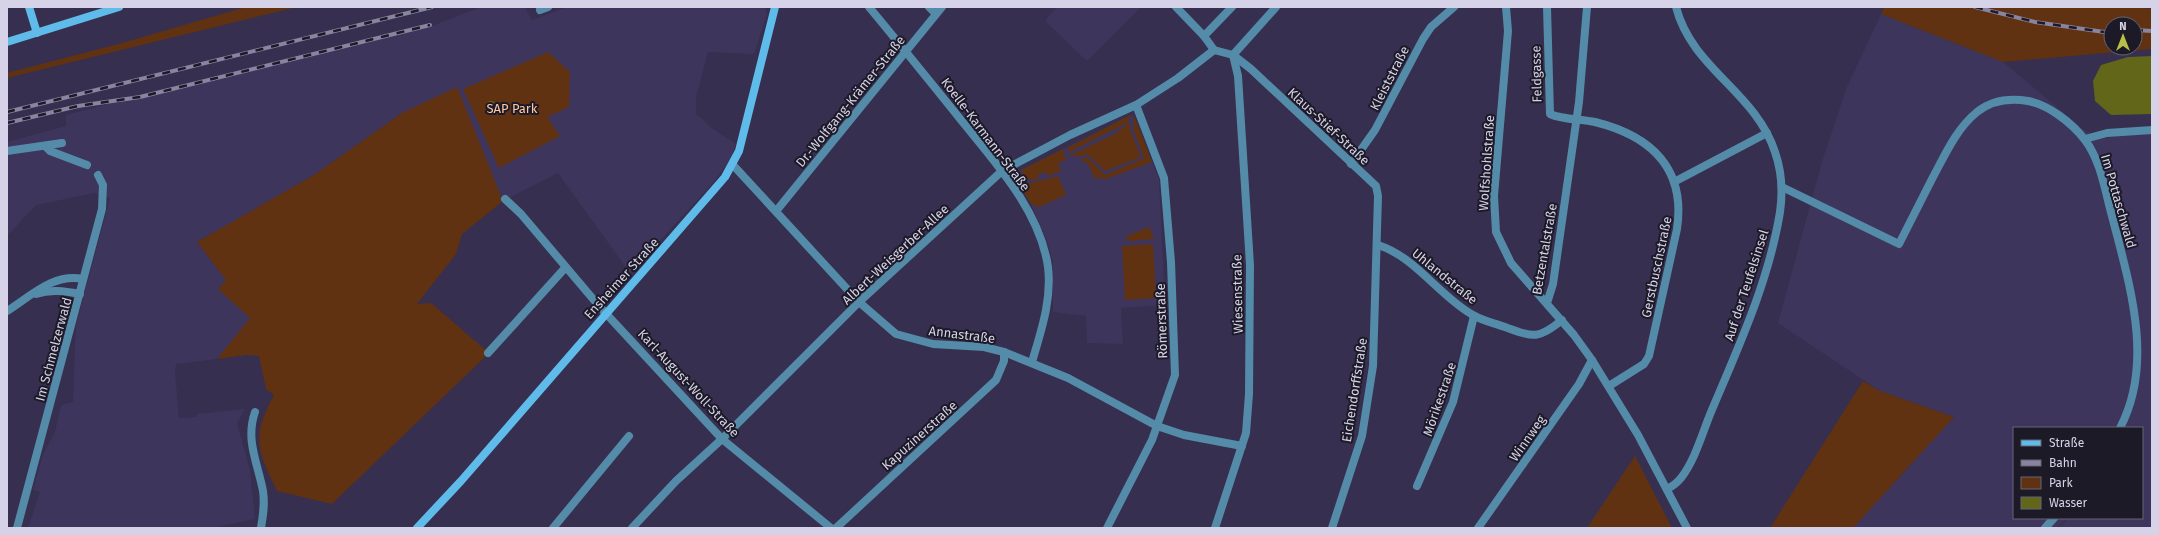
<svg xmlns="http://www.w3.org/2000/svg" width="2159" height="535" viewBox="0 0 2159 535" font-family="'Fira Sans',sans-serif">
  <rect width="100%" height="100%" fill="#362f4f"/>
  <g fill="#3e355c">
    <polygon points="481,7 525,7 532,20 567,7 765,7 767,14 754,54 708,52 696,97 696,114 713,129 736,144 730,160 712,184 630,273 558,173 503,201 402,113 314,175 197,242 226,280 218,289 251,318 217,359 176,364 175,372 179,418 196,417 197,414 245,409 237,423 250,470 255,519 211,528 28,528 40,492 33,490 43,454 55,432 61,405 73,402 76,325 110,198 95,193 36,205 7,236 7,142 66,126 66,115 275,61 432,26"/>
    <polygon points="1057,7 1141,7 1087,61 1045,21"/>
    <polygon points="1881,14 2003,62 2084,130 2105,138 2152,131 2152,528 2059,528 2068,518 2142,518 2142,428 2014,428 2014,518 2067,518 2057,528 1853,528 1954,417 1880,391 1778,323 1821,165 1846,89"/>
    <polygon points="1133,114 1159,179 1165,305 1121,308 1123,344 1087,343 1086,316 1053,312 1053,263 1047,241 1031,204 1020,186 1022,185 1014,175 1021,170"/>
  </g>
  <g fill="#603211" fill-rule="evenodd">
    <polygon points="246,7 297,7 7,78 7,73 122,43"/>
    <path d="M1884 7H2130L2152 9V49L2003 62 1881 14ZM2111 24H2135V48H2111Z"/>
    <polygon points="548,52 570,72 569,107 547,117 560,136 499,168 463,89"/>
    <path d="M457 87 503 201 462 234 456 254 417 304 431 303 489 353 332 504 277 491C257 449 251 438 274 395L266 389 259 356 246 355 217 359 250 318 218 289 226 280 197 242 314 175 402 113Z"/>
    <polygon points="1132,114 1127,123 1069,152 1067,148"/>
    <polygon points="1134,115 1152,162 1103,180 1102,177 1095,179 1087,162 1083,163 1082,158 1087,157 1105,175 1144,158 1133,129"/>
    <polygon points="1130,122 1130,130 1141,157 1105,171 1087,154 1078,157 1077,155 1071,157 1070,155 1113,135"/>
    <polygon points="1063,149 1066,160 1058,163 1061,171 1048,176 1046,172 1038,175 1039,179 1027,180 1021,170"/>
    <polygon points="1017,172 1026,184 1058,176 1066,195 1039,207 1031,204 1020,186 1022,185 1018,179 1016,180 1014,177"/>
    <polygon points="1149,227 1154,239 1130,241 1125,237"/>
    <polygon points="1153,244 1156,298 1125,300 1122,246"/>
    <polygon points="1863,381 1880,391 1954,417 1853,528 1770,528"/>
    <polygon points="1635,456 1672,528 1587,528"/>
  </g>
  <g fill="#626619">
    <polygon points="2152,56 2152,114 2111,115 2095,101 2093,81 2101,65 2128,57"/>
    <circle cx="491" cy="106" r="5"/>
  </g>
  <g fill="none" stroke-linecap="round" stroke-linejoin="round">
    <g stroke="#548ba8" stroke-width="8">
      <path d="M869 7C899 43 928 79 957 115 992 159 1040 209 1048 267 1052 300 1041 331 1032 362"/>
      <polyline points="929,7 936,14"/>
      <polyline points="1176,7 1204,36 1214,50"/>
      <polyline points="1506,7 1508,31 1494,196 1496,232 1511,263 1574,335 1592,360 1638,435 1687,528"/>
      <path d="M1547 7 1550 114C1563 120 1581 119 1595 122 1651 136 1686 168 1677 229L1649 356 1644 364 1609 386"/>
      <polyline points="540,10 548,7"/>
      <polyline points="1204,36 1232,7"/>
      <polyline points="1214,50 1233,55 1251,69 1376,186 1378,196 1373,366 1362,436 1332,528"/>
      <polyline points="1233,55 1276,7"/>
      <polyline points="2085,139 2107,133 2152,130"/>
      <polyline points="45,146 50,151 87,165"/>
      <polyline points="7,151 62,143"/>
      <polyline points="1351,164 1375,130 1423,39 1431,27 1454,7"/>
      <polyline points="733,165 859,302 896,334 933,344 984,347 1004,352 1068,378 1157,426 1184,435 1242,446"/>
      <polyline points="1674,182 1767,133"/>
      <path d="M1782 187 1899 244C1910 222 1921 201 1932 179 1945 155 1956 129 1977 112 1992 100 2010 98 2028 101 2049 105 2072 123 2085 140 2101 161 2105 191 2112 216 2129 283 2155 362 2120 428"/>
      <polyline points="505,199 521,214 599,306 722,439 831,528"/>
      <polyline points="777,210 942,7"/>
      <path d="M1378 245C1416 257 1439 296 1473 315 1483 321 1494 323 1505 327 1533 337 1538 340 1562 320"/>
      <path d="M36 294C51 289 64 291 80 294"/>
      <polyline points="1547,303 1553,284 1579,102 1587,7"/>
      <path d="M7 311C31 296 53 273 83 279"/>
      <polyline points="488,353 565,268"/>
      <path d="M255 412C245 440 258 464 263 491 265 504 263 516 261 528"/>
      <polyline points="1417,486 1453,402 1474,316"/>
      <path d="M1667 489C1673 486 1677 483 1681 478 1695 460 1702 434 1711 412 1738 348 1769 281 1780 212 1783 191 1782 172 1775 152 1755 91 1692 69 1676 7"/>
      <polyline points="17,528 102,209 103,185 98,175"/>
      <polyline points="553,528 629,436"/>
      <polyline points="632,528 676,481 722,439 859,302 1002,171 1070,135 1136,105 1178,78 1214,50"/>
      <polyline points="836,528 996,380 1004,361 1004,352"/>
      <polyline points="1107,528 1152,440 1175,375 1171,262 1164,178 1136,105"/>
      <polyline points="1215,528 1246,433 1249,394 1250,265 1238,76 1233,55"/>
      <polyline points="1478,528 1579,384 1592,360"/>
      <polyline points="2045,528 2054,518"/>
    </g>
    <g stroke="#5fbbe9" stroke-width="8">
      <polyline points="29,7 37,33"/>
      <polyline points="7,42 119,7"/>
      <polyline points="417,528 461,481 725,177 739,151 775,7"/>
    </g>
    <g stroke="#89849f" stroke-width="4">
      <g id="rail">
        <polyline points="1975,7 2035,22 2111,33"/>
        <polyline points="2135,30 2152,31"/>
        <polyline points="7,112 432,7"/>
        <polyline points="7,123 78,106 140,97 430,25"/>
      </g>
    </g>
    <use href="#rail" stroke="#1d1a28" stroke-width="2.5" stroke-dasharray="8" stroke-linecap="butt"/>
  </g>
  <g text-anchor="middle" stroke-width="4" stroke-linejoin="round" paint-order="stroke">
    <g font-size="13" fill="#d6d3e8" stroke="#1d1a28">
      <text transform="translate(1536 74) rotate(-91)" y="5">Feldgasse</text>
      <text transform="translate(1389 78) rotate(-63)" y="5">Kleiststraße</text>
      <text transform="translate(850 101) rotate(-51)" y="5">Dr.-Wolfgang-Krämer-Straße</text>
      <text transform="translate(1329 126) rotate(43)" y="5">Klaus-Stief-Straße</text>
      <text transform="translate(986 134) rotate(53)" y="5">Koelle-Karmann-Straße</text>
      <text transform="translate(1486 163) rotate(-86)" y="5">Wolfshohlstraße</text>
      <text transform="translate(2119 201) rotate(74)" y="5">Im Pottaschwald</text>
      <text transform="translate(1544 249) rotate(-80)" y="5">Betzentalstraße</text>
      <text transform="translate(895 254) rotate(-43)" y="5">Albert-Weisgerber-Allee</text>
      <text transform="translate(1656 267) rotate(-78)" y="5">Gerstbuschstraße</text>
      <text transform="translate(1445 276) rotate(39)" y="5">Uhlandstraße</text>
      <text transform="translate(621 278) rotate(-48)" y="5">Ensheimer Straße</text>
      <text transform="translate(1746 285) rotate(-72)" y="5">Auf der Teufelsinsel</text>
      <text transform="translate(1237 294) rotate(-91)" y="5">Wiesenstraße</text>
      <text transform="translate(1161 321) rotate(-92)" y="5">Römerstraße</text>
      <text transform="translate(962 334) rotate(7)" y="5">Annastraße</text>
      <text transform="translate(53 349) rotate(-75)" y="5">Im Schmelzerwald</text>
      <text transform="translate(689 383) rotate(47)" y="5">Karl-August-Woll-Straße</text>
      <text transform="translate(1354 390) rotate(-81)" y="5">Eichendorffstraße</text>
      <text transform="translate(1439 399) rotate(-71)" y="5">Mörikestraße</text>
      <text transform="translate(919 435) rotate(-42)" y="5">Kapuzinerstraße</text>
      <text transform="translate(1527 438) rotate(-55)" y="5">Winnweg</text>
    </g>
    <g font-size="13" fill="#fec7a6" stroke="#1d1a28">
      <text x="512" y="113">SAP Park</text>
    </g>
  </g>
  <rect width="2159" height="535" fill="none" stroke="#d6d3e8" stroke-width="16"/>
  <rect x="2013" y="427" width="130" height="92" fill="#1d1a28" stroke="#676475"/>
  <rect x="2021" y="440" width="20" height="6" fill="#5fbbe9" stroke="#676475"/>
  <text x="2049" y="447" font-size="12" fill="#d6d3e8">Straße</text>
  <rect x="2021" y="460" width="20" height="6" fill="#89849f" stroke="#676475"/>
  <text x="2049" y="467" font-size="12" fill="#d6d3e8">Bahn</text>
  <rect x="2021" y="477" width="20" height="12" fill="#603211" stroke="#676475"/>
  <text x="2049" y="487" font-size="12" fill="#d6d3e8">Park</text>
  <rect x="2021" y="497" width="20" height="12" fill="#626619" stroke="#676475"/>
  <text x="2049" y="507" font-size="12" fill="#d6d3e8">Wasser</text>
  <g transform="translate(2123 36)"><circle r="19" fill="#1d1a28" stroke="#676475"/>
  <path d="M0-3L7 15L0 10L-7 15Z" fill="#b9c046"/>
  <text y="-6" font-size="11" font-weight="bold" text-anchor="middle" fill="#d6d3e8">N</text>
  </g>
</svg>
